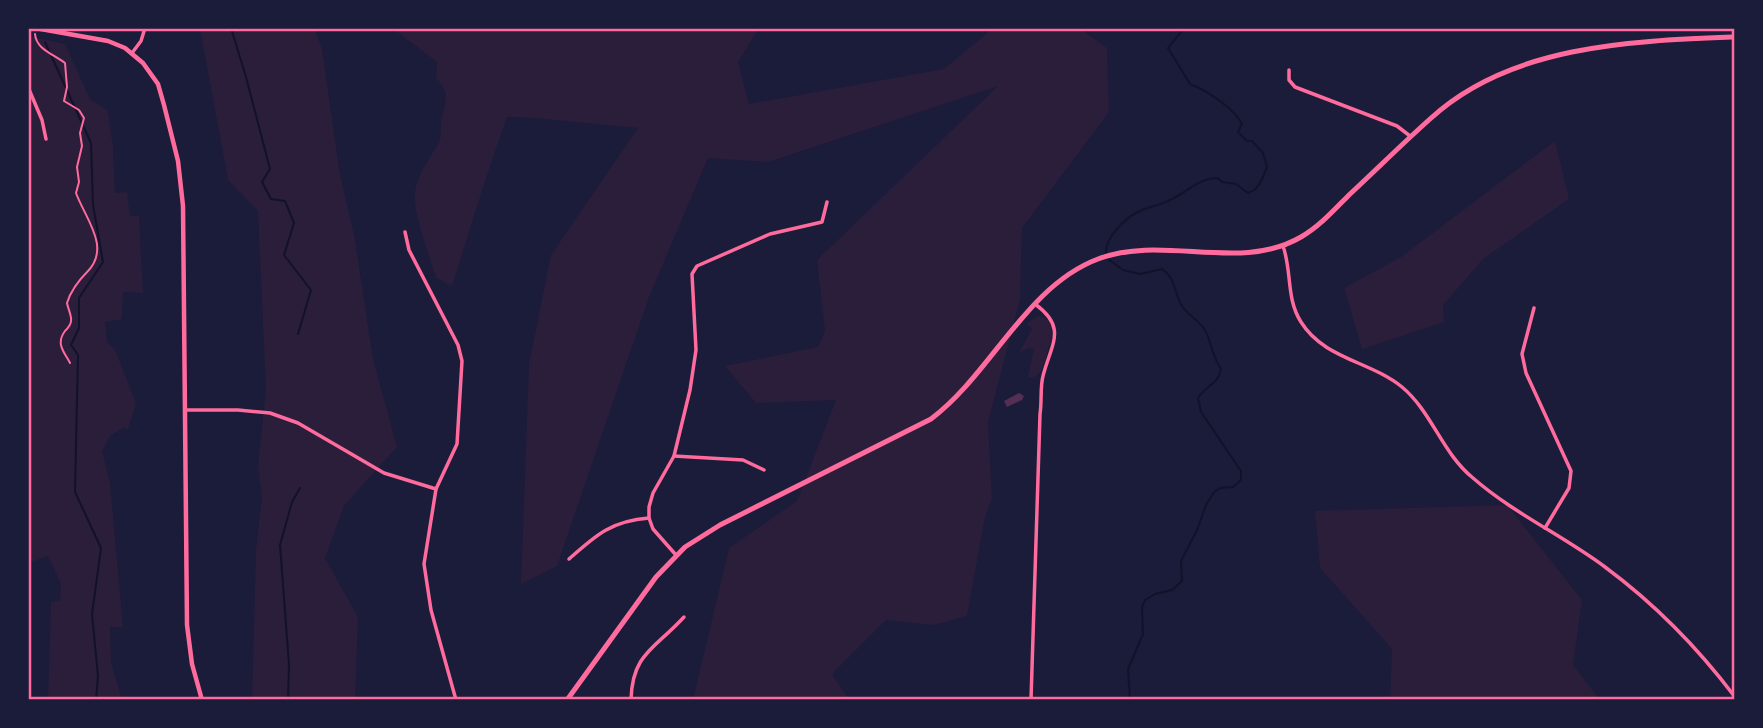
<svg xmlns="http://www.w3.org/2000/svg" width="1763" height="728" viewBox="0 0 1763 728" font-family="'Space Grotesk',sans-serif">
  <rect width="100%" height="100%" fill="#1b1b3a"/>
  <g fill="#2a1e3b">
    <polygon points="200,28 314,28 322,49 340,175 354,234 373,359 397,447 344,506 325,558 358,617 355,700 252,700 256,550 262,496 258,466 266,389 258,211 228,180"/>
    <path d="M392 28H759L738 62 749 104 944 69 993 28H1079L1107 48 1109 112 1022 228 1020 299 988 423 992 499 985 517 967 616 934 625 886 620 832 674 849 700H693L729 548 797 501 836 400 756 403 725 366 818 347 825 331 817 260 998 86 768 162 708 158 649 297 557 566 521 584 529 364 551 255 638 128 536 118 507 117 485 181 452 286 436 278C430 257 413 214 415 193 417 173 432 157 440 139 442 133 440 129 441 123 444 103 452 95 436 78L437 62Z"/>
    <polygon points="28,36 65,44 90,99 108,111 113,147 115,193 127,192 130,216 139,216 143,293 123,292 122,319 105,322 107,342 115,350 136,403 128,429 123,428 110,436 102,451 110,483 123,627 110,627 111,662 122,700 48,699 51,602 60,601 61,584 48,556 29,563 28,556"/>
    <polygon points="1555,141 1569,199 1483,259 1443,305 1444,322 1362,349 1344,288 1401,257"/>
    <path d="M1038 316C1058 320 1051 340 1047 353 1045 360 1043 370 1038 374 1035 378 1033 377 1028 377L1034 349 1028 348 1019 353 1032 329 1027 323Z"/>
    <polygon points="1507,505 1582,600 1573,665 1600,700 1390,700 1392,649 1320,568 1315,511"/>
  </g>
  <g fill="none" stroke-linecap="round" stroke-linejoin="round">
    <g stroke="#12122b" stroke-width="2">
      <polyline points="231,28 246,77 270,169 262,182 271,199 285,201 294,223 284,255 311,290 298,334"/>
      <polyline points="45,42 91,143 93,205 103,262 79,298 79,328 71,345 78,355 75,492 101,548 92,614 98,676 96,700"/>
      <path d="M1106 254C1104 239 1125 218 1138 212 1149 206 1163 205 1174 198 1190 190 1199 178 1218 178L1222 182 1236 184 1248 193C1259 190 1263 177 1267 167L1263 153 1252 141H1247L1238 132 1242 124C1234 108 1206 90 1190 84L1168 48 1184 28"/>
      <path d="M1108 259 1123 270 1140 274 1162 269C1176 278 1174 293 1182 306 1189 317 1202 321 1207 334 1212 347 1213 357 1221 369 1219 384 1205 386 1198 398L1201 412 1241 471V480L1233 487 1220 488 1214 492 1206 505 1197 530 1181 561 1182 581 1172 590 1155 594 1145 600 1142 607 1143 634 1128 669 1130 700"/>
      <polyline points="288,700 289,665 280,545 292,502 300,488"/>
    </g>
  </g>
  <polygon fill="#542f53" points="1019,393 1024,396 1022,400 1007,407 1004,401"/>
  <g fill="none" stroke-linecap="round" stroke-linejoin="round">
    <path stroke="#ff6b9d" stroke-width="2" d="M35 34C36 49 53 54 65 63L67 87 64 101 79 110 84 118 80 133 82 146 77 167 79 182 76 193C85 218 111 247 88 271 79 280 71 290 67 303 68 309 72 316 71 321 71 325 68 328 65 331 55 344 65 353 70 363"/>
    <g stroke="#ff6b9d" stroke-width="3.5">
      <polyline points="132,53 141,41 145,28"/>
      <polyline points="1289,70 1289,80 1295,87 1397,126 1410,136"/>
      <polyline points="28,87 42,120 46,139"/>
      <polyline points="405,232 409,250 458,345 462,361 457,444 436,489 424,564 431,610 456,700"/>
      <path d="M1283 246C1292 271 1286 299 1301 322 1324 359 1370 361 1402 387 1432 412 1442 453 1473 478 1513 513 1562 535 1605 567 1655 604 1698 648 1735 697"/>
      <polyline points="1534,308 1522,354 1526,373 1571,471 1569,488 1545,528"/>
      <polyline points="185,410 238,410 270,413 298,423 384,473 436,489"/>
      <polyline points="674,456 743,460 764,470"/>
      <polyline points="676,555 653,529 649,518 649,507 653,493 674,456 690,390 696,350 692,274 697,266 770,234 822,222 827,202"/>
      <path d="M569 559C596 535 611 521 649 518"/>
      <path d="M631 700C632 653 656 648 684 617"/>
      <path d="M1031 700 1040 414C1042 402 1040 387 1043 376 1051 344 1068 328 1035 304"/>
    </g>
    <polyline stroke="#ff6b9d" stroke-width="4.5" points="35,28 108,41 125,48 143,63 158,84 164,105 178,161 183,206 187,625 192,664 202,700"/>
    <path stroke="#ff6b9d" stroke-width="5" d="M567 700 656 577 685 547 720 525 931 419C992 373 1026 286 1098 259 1164 234 1239 273 1301 237 1319 227 1334 210 1349 195 1376 170 1402 144 1430 119 1510 45 1631 41 1735 37"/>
  </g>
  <rect width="1763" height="728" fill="none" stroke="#1b1b3a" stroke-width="60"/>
  <rect x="30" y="30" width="1703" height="668" fill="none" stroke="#ff6b9d" stroke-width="2.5"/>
</svg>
